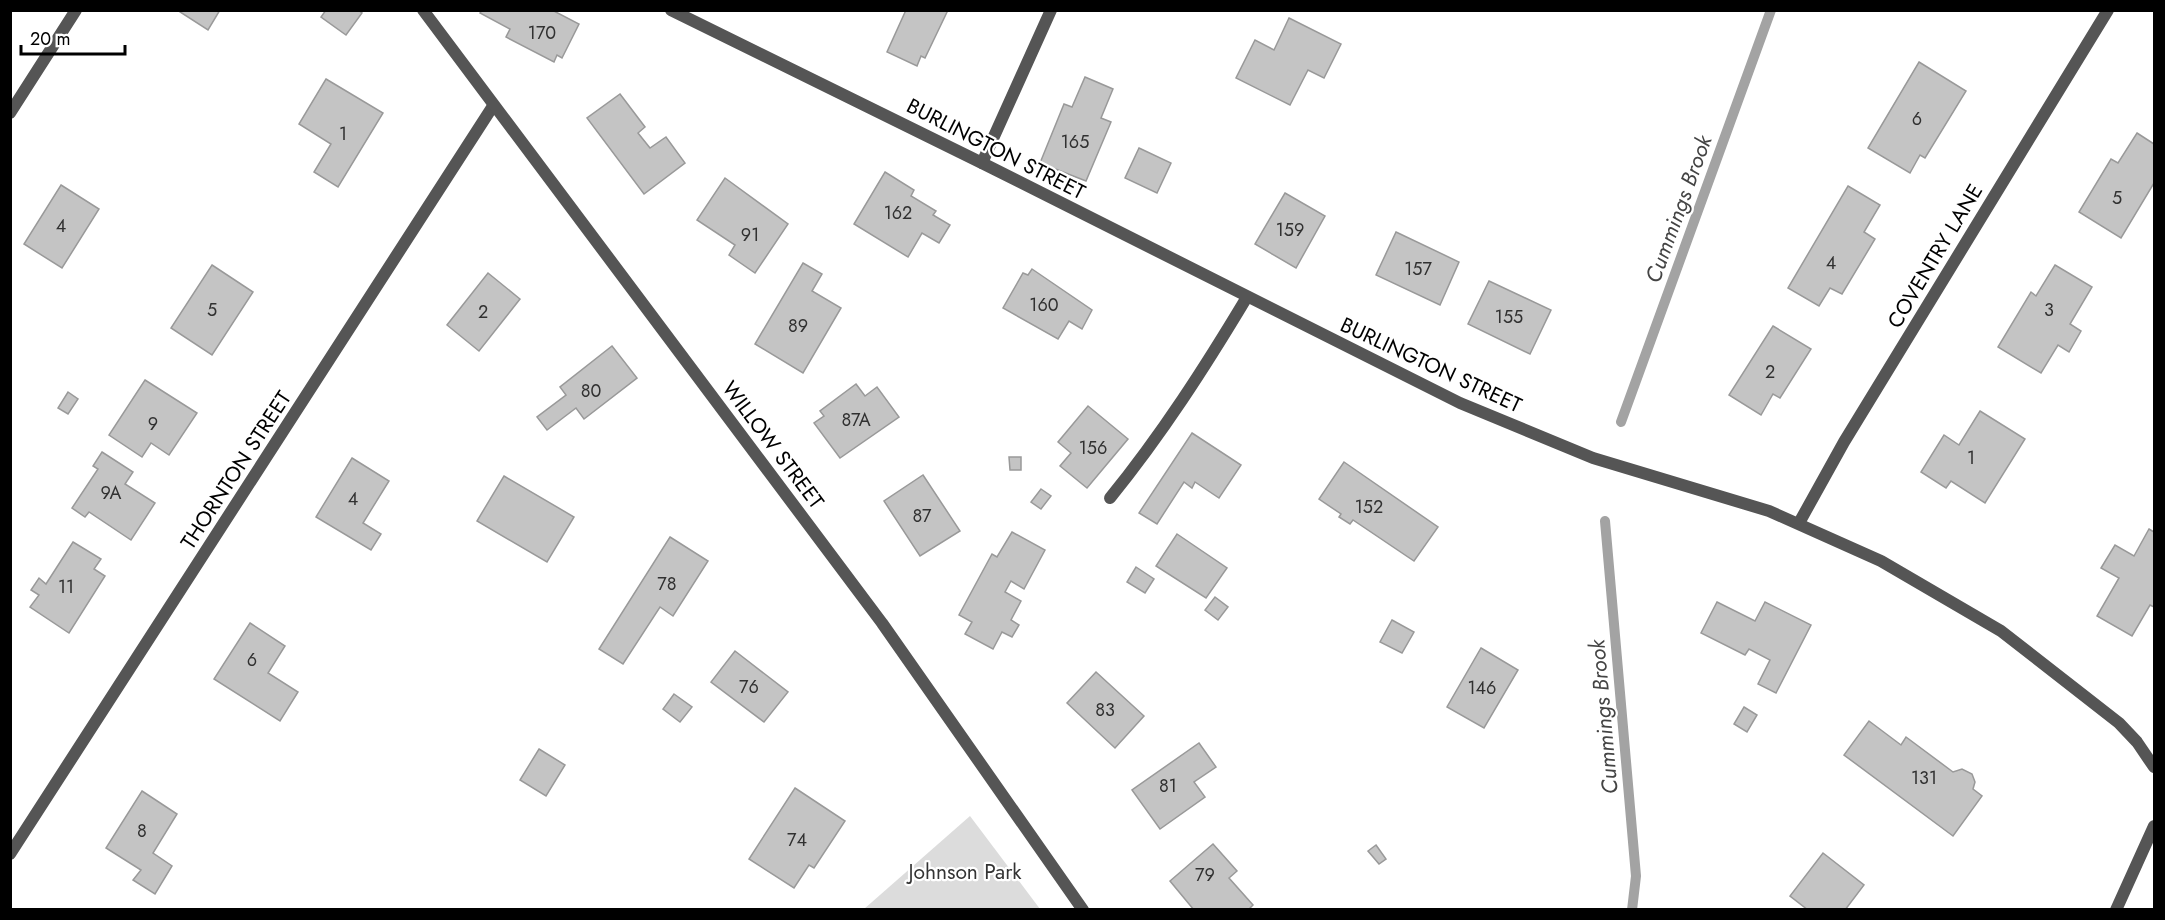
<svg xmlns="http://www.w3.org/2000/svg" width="2165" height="920" viewBox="0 0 2165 920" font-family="Jost,sans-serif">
  <rect width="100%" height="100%" fill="#fff"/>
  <polygon fill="#dcdcdc" points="970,816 1040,909 864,909"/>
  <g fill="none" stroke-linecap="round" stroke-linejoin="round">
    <g stroke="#a3a3a3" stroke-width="10">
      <polyline points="1621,422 1771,10"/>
      <polyline points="1605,521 1636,876 1632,910"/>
    </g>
  </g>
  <g fill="#c4c4c4" stroke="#999" stroke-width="1.5">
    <polygon points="177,10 220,10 208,30"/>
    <polygon points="326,10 358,10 362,13 346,35 321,17"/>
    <polygon points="482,10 552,10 579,24 562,58 557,55 554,62 506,37 510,29 480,13"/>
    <polygon points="906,10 948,10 925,58 921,56 917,66 887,52"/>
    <polygon points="1289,18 1341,44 1324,78 1308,70 1290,105 1236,78 1255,40 1274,50"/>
    <polygon points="1919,62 1966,91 1925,158 1920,155 1910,173 1868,148"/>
    <polygon points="1085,77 1113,89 1101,118 1111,122 1086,181 1040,163 1064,104 1072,107"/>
    <polygon points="326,79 383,113 338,187 314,172 331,144 299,124"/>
    <polygon points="620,94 645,127 638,133 650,148 666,137 685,163 644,194 587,118"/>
    <polygon points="2137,133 2154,144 2154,183 2121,238 2079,212 2111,159 2118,163"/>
    <polygon points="1139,148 1171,163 1157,193 1125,178"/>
    <polygon points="885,172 914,190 911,196 936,211 933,215 950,225 939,243 922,233 908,257 854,224"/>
    <polygon points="725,178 788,224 755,273 729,255 735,245 697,220"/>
    <polygon points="61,185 99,209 62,268 24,244"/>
    <polygon points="1848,186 1880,205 1864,232 1875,239 1842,294 1830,288 1819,306 1788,288"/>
    <polygon points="1285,193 1325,216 1296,268 1255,244"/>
    <polygon points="1396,232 1459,262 1440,305 1376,275"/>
    <polygon points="803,263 822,274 812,291 841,308 803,373 755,344"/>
    <polygon points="212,265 253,292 212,355 171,328"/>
    <polygon points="2055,265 2092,287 2070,324 2081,331 2069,352 2058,345 2041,373 1998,347 2031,292 2036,296"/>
    <polygon points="1032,269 1092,310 1082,329 1069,321 1058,339 1003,308 1023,273 1028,275"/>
    <polygon points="488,273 520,299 479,351 447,325"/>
    <polygon points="1489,281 1551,310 1530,354 1468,324"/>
    <polygon points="1773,326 1811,349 1780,398 1773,394 1761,415 1729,395"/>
    <polygon points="612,346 637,378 584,419 576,408 547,430 537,417 566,395 560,387"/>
    <polygon points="145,380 197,413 169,455 151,443 142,457 109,435"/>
    <polygon points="856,384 865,396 877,387 899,417 840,458 814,423 824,416 820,411"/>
    <polygon points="68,392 78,399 68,414 58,408"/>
    <polygon points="1088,406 1128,439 1087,488 1060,466 1071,453 1058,442"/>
    <polygon points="1980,411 2025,439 1985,503 1951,481 1946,488 1921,472 1944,435 1959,445"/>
    <polygon points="1192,433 1241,465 1219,498 1195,482 1192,488 1184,482 1157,524 1139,513"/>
    <polygon points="102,452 133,472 125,484 155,503 131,540 89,512 85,517 72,508 98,469 93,466"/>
    <polygon points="1009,457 1021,457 1021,470 1010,470"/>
    <polygon points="352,458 389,481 363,523 381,534 371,550 316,517"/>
    <polygon points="1344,462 1438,527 1414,561 1353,520 1350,524 1339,517 1341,514 1319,499"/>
    <polygon points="923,475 960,531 920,556 884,501"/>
    <polygon points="504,476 574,517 547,562 477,521"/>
    <polygon points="1041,489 1051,496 1041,509 1031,502"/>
    <polygon points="2149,529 2154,532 2154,607 2150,605 2132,636 2097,616 2119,578 2101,568 2115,545 2134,556"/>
    <polygon points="1012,532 1045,550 1024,589 1011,581 1005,592 1021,601 1011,620 1019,625 1012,637 1002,632 993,649 965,634 972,622 959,615 992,554 997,557"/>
    <polygon points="1177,534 1227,568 1206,598 1156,566"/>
    <polygon points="670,537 708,561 673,616 660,607 623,664 599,649"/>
    <polygon points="73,542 101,559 94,569 105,576 69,633 30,607 39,595 31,590 39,578 46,584"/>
    <polygon points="1136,567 1154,579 1145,593 1127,582"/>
    <polygon points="1215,597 1228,607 1218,620 1205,610"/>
    <polygon points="1717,602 1755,621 1765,602 1811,625 1776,693 1758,684 1770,660 1749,649 1745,655 1701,633"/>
    <polygon points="1392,620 1414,632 1402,653 1380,642"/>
    <polygon points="250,623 285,646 268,673 298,692 280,721 214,679"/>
    <polygon points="1481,648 1518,670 1484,728 1447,707"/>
    <polygon points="735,651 788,692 764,722 711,682"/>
    <polygon points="1096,672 1144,716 1115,748 1067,703"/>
    <polygon points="674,694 692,707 680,722 663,709"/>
    <polygon points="1744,707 1757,715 1747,732 1734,724"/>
    <polygon points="1869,721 1901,745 1906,737 1953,772 1962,769 1972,774 1975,782 1973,789 1982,796 1953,836 1844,755"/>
    <polygon points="1199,743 1216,767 1194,782 1205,797 1160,829 1132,790"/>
    <polygon points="539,749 565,765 546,796 520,780"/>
    <polygon points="795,788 845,821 814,868 809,865 794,888 749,859"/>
    <polygon points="142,791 177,814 153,853 172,866 155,894 133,880 141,870 106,848"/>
    <polygon points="1213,844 1237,871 1229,878 1253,905 1248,910 1194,910 1170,881"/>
    <polygon points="1376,845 1386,859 1379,864 1368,851"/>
    <polygon points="1823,853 1864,885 1845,910 1808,910 1790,896"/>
  </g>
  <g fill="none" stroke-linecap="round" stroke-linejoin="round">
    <path stroke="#555" stroke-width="12" d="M1110 498C1162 434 1205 367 1247 297"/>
    <g stroke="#555" stroke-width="12">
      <polyline points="10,113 76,10"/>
      <polyline points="982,163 1051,10"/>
      <polyline points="1799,523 1844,442 2108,10"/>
      <polyline points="10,854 493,106"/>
    </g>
    <g stroke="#555" stroke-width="12">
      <polyline points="423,10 882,623 1083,910"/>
      <polyline points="671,10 982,163 1460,403 1593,458 1769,511 1881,561 2001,631 2119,723 2137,742 2154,767"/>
      <polyline points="2116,910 2154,826"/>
    </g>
  </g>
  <g text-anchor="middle" stroke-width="4.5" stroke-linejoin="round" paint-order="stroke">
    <g font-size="18" fill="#313131">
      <text x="542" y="39">170</text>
      <text x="1917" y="125">6</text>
      <text x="343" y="140">1</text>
      <text x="1075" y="148">165</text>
      <text x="2117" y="204">5</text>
      <text x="898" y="219">162</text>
      <text x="61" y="232">4</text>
      <text x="1290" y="236">159</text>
      <text x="750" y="241">91</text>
      <text x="1831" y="269">4</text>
      <text x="1418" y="275">157</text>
      <text x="1044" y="311">160</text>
      <text x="212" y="316">5</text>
      <text x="2049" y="316">3</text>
      <text x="483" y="318">2</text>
      <text x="1509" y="323">155</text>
      <text x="798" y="332">89</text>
      <text x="1770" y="378">2</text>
      <text x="591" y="397">80</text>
      <text x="856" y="426">87A</text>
      <text x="153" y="430">9</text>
      <text x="1093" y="454">156</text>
      <text x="1971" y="464">1</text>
      <text x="111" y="499">9A</text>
      <text x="353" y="505">4</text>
      <text x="1369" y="513">152</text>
      <text x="922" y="522">87</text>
      <text x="667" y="590">78</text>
      <text x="66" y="593">11</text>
      <text x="252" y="666">6</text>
      <text x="749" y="693">76</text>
      <text x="1482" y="694">146</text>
      <text x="1105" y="716">83</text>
      <text x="1924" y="784">131</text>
      <text x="1168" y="792">81</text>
      <text x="142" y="837">8</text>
      <text x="797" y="846">74</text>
      <text x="1205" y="881">79</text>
    </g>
    <g font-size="21" fill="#000" stroke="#fff">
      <text transform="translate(996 149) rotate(27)" y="7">BURLINGTON STREET</text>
      <text transform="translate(1935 256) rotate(-59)" y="7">COVENTRY LANE</text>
      <text transform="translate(1431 365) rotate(25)" y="7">BURLINGTON STREET</text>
      <text transform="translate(773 445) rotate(53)" y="7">WILLOW STREET</text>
      <text transform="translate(236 470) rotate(-57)" y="7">THORNTON STREET</text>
    </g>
    <g font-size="21" fill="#333" stroke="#fff">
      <text x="965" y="879">Johnson Park</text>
    </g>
    <g font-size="22" font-style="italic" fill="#444" stroke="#fff">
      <text transform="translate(1678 209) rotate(-70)" y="8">Cummings Brook</text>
      <text transform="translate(1603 717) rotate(-95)" y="8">Cummings Brook</text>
    </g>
  </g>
  <rect width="2165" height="920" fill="none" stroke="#000000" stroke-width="24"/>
  <path d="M21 45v9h104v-9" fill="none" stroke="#000000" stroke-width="3"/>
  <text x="30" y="45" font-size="18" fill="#000000" stroke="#ffffff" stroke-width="4.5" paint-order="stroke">20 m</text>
</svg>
